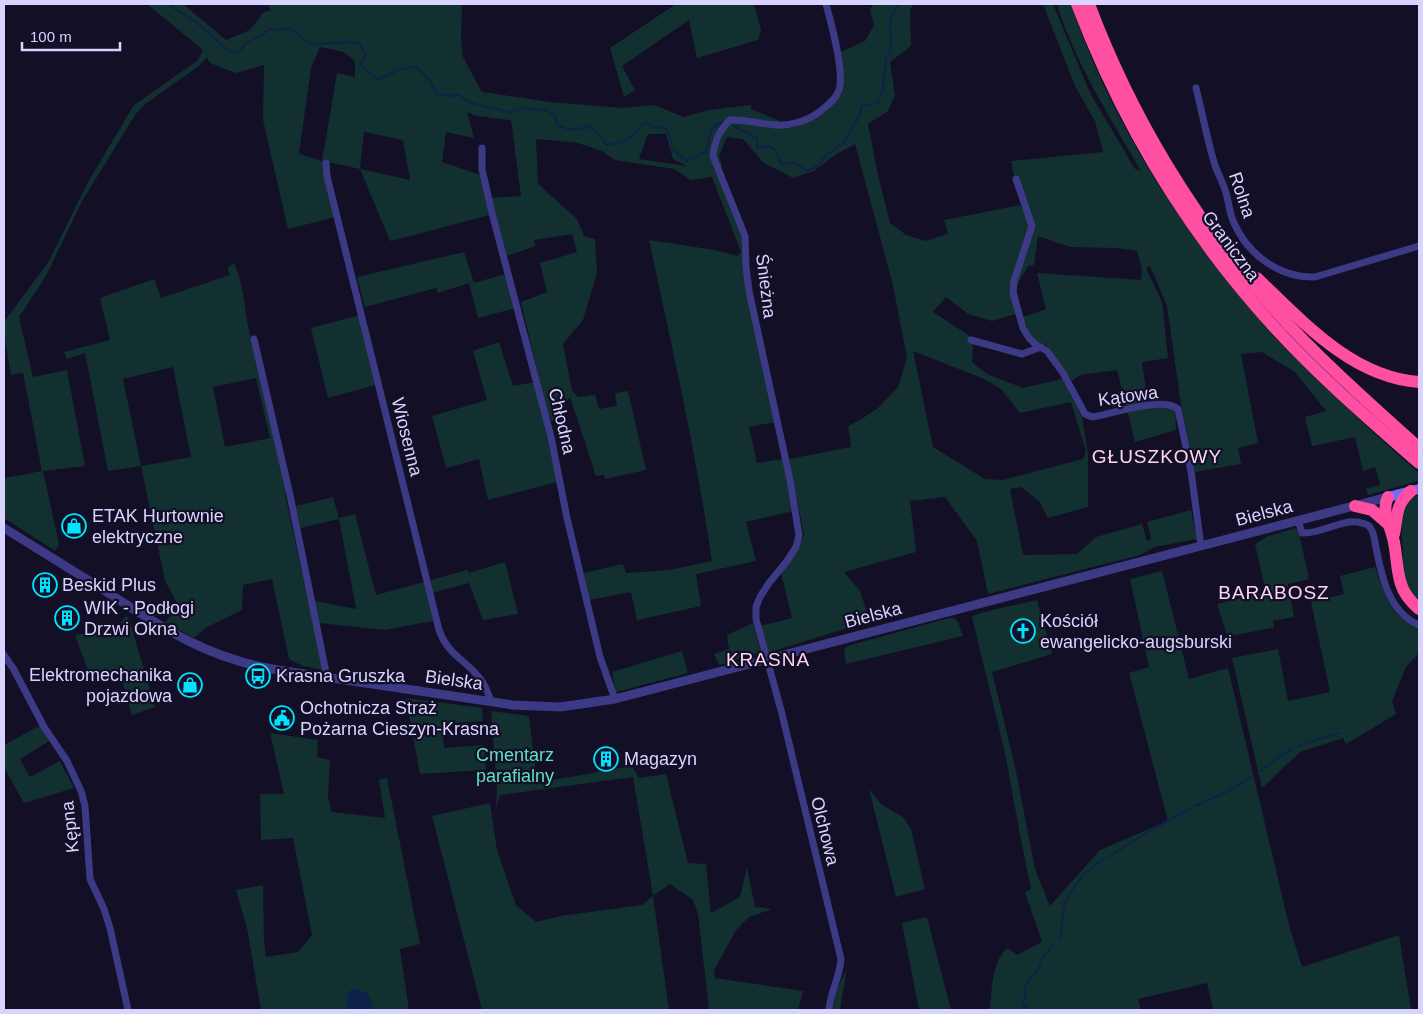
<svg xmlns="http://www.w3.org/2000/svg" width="1423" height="1014" viewBox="0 0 1423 1014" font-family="Helvetica,sans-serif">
  <rect width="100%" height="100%" fill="#130f26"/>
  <g fill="#12302f" fill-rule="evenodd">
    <path d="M147 4H183L226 40 250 30 263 13 271 10 267 4H462L461 38 463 57 482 92 550 102 624 108 654 105 684 117 709 110 751 105V109L794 127 814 119 842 94 841 52 865 41 874 25 870 10 874 4H914L910 10 911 46 890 62 895 95 888 111 868 124 878 175 890 223 906 235 925 241 948 234 944 220 1020 205 1035 231 1014 175 1011 161 1103 152 1095 121 1075 86 1043 4H1053L1090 93 1135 169 1141 171C1111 119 1074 61 1057 4H1071C1110 122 1187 239 1270 332 1281 345 1294 356 1305 367 1342 404 1380 439 1419 473V481L1368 495 1366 489 1380 485 1375 467 1363 471 1355 437 1312 446 1305 417 1326 411 1295 372 1262 352 1241 354 1258 443 1238 448 1241 464 1195 472 1181 405 1167 306 1150 266 1146 268 1162 302 1168 358 1142 362 1148 403 1175 404 1176 430 1135 442 1117 370 1080 375 1072 381 1046 345 1035 341 1030 335 1023 317 1046 309 1037 273 1141 280 1142 269 1137 251 1117 248 1070 247 1038 236 1034 265 1028 266 1016 287 1022 312 992 321 968 314 946 297 933 312 973 338 972 362 987 374 1023 388 1062 379 1082 417 1088 454V507L1048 518 1040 502 1021 487 1010 489 1023 555 1077 554 1096 537 1142 524 1147 541 1151 539 1147 522 1191 510 1197 539 1155 547 1140 555 988 594 977 541 945 497 910 501 916 552 844 572 860 591 870 621 767 653 760 626 792 618 781 573 794 555 804 535 789 459 851 447 848 426 863 418 878 408 898 387 907 358 893 285 855 144 835 155 814 171 793 178 764 163 743 139 727 137 719 156 722 166H714L744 240 775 422 749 427 757 463 782 459 793 511 746 522 756 561 696 574 701 606 637 620 631 592 589 600 584 573 623 564 626 573 669 570 712 561C696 453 672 347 649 240L715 250 738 256 741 252 712 177 691 180 674 169 615 160 602 151 578 143 536 139 538 184 577 219 584 236 595 239 597 273 583 320 563 344 572 391 578 397 595 395 599 409 617 406 615 393 628 391 646 470 605 479 604 475 596 476 570 397 552 422 547 412 521 302 547 292 540 263 577 252 572 234 534 240 535 246 507 256 491 198 521 196 511 120 476 116 467 112 474 138 446 132 442 162 480 175 489 215 422 233 390 241 360 169 323 161 336 217 288 229 263 120 264 65 236 73 210 63 207 57 200 65 144 105 135 115 81 203 46 276 19 317 33 377 67 370 85 466 43 471 59 544 55 551 4 518V478L42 471 23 373 11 375 4 333V322L49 261 88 182 134 105 197 61 203 50ZM320 47 344 52 355 61V77L337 73 322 161 299 154 311 68ZM364 132 403 140 410 180 360 169ZM648 134H666L673 159 687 166 639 159ZM913 351 984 379 1001 389 1020 413 1071 402 1086 451 1083 459 1003 480 985 479 933 447Z"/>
    <polygon points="676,4 754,4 761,30 758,40 697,58 689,20 622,66 635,90 624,97 610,48"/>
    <polygon points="464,252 474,283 505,274 516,308 478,318 469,283 438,293 436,288 365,307 357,277"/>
    <path d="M234 263C244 284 244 308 249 331 261 385 275 439 287 493L285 494 323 670 303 666 289 659 272 579 243 585 242 610 207 627 194 638 165 622 179 606 165 581 141 466 108 471 85 353 67 359 64 352 110 340 100 298 154 279 161 298 230 275 227 268ZM173 367 191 457 141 466 123 379ZM256 378 270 438 225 447 213 387Z"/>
    <polygon points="360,315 376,385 328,398 311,328"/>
    <polygon points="499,342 513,386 535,382 557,482 488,500 479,459 446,468 432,416 487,400 473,351"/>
    <path d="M1419 495V602C1412 593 1406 586 1404 575 1403 567 1403 559 1403 551 1402 533 1397 503 1419 495Z"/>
    <polygon points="333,497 339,518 355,514 376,595 424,582 433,621 384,630 319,623 315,601 356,609 339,519 300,528 296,506"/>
    <polygon points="1296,528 1299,533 1309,579 1288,584 1294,617 1273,621 1274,628 1234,635 1229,641 1217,604 1266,592 1255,544 1268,536"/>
    <polygon points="505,562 518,614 483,620 469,583 432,593 431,580 467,570 469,573"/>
    <path d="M1375 567C1385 594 1390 617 1419 628V656L1418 654 1406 667 1392 701 1396 714 1346 744 1343 738 1300 752 1262 788 1232 658 1278 649 1288 701 1330 692 1311 602 1344 594 1340 576Z"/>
    <path d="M1162 571 1189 679 1228 668 1289 925 1302 967 1399 935 1411 1010H1315L1314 1008V1010H1210L1213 1009 1207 983 1138 999 1141 1010H990C992 989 991 964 1007 948L1017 955 1042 942 1025 892 1031 889 1021 840 1005 753 972 617C978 612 1026 603 1037 600L1052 654 992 672 1015 766 1035 869 1050 906 1100 850 1168 821 1129 673 1149 667 1130 579Z"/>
    <polygon points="126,616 129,619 155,707 132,715 120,673 93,684 75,635 117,627"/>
    <polygon points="949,618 954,618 958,622 963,636 846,664 844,651 847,646"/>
    <polygon points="753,623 761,652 719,665 714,654 729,649 727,635"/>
    <polygon points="682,651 688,673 616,692 612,672"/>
    <polygon points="406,698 482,708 483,721 442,724 444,748 484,745 486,770 420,774"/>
    <polygon points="491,711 529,716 537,783 626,767 633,768 639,778 666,774 688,863 706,864 711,913 740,897 747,867 755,907 772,909 749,917 736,930 714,970 715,978 803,991 798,1010 709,1010 698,914 693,900 670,884 653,896 669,1010 482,1010 432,816 490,803 497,850 516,905 536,922 560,916 642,905 653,896 633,777 500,795 496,808 497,789"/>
    <polygon points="39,726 49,741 20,759 30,777 60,761 74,788 24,803 4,767 4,745"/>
    <path d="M270 733 318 740 317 757 330 760 328 798 332 812 385 818 379 780 387 778 420 944 400 949 409 1010H373C370 994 368 992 352 989L347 1008 348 1010H261L247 928 236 890 263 885 264 942 266 957 298 952 312 935 293 838 261 840 260 794H284Z"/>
    <polygon points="869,789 881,804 904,818 911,829 925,889 896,897"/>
    <polygon points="927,917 951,1010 919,1010 902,923"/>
    <polygon points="847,968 840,1010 833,1010 835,994"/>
  </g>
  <path fill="#0c2248" d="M352 989C368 992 370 994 373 1010H348C345 1005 347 994 352 989Z"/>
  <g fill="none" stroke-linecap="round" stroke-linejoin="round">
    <g stroke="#0c2248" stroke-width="2">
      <path d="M168 4 196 22 229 51 238 53 245 44 271 29 280 30 290 28 312 45C326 42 344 43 358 42L366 55 360 65 378 80 400 69 416 67 429 79 436 93 449 96 459 95C473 108 494 106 511 113L523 108 544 110 555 115 556 123C566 132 579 130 590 125L591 129 595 130 607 145 626 141 646 122 652 127 665 128 669 134 672 149 687 161 697 157 706 151C711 136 706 129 723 122"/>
      <polyline points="734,126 757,138 757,148 769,146 776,151 781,164 795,163 807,171 818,166 825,156 844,142 859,117 862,106 878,103 883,88 886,59 891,48 890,20 898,4"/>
      <polyline points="1298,746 1339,733"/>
      <polyline points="1258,773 1283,754 1293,749"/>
      <polyline points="1195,806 1233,789 1252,776"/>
      <polyline points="1109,857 1149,831 1190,809"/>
      <path d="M1060 940C1063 929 1061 916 1065 905 1072 886 1086 869 1104 859"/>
      <polyline points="1028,1008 1022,1005 1026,995 1024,990 1029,980 1039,968 1043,956 1053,946"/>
    </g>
    <g stroke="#3d3a85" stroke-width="7">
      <path d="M826 4C831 23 845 72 839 90 836 100 826 106 819 112 808 121 789 126 776 125 760 124 746 119 730 120 719 131 715 140 713 156L745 236 746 267 749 291 790 480 799 535 796 547 787 561 769 583 760 597 756 607V619L781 710 841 959C840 977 830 992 829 1010"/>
      <path d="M1196 88C1202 112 1207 138 1214 162 1217 172 1222 181 1225 190 1229 201 1229 213 1234 223 1248 255 1280 278 1315 277L1419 246"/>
      <polyline points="482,148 482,169 492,213 551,437 567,518 600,657 615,699"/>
      <path d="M326 163 327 176 439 630C449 657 466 659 481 680 486 686 488 694 491 701"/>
      <path d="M1016 179 1032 226 1014 281 1013 293 1023 328 1029 338 1035 344 1047 351 1063 373 1085 414 1092 417C1112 414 1162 396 1178 409L1191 471 1201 546"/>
      <polyline points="254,339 290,495 327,677"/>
      <polyline points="971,340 1022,354 1041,347"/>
      <path d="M1298 520 1302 533C1322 534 1339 520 1358 522 1361 523 1367 524 1369 526 1374 531 1375 541 1376 548 1382 578 1389 612 1419 625"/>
      <polyline points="4,655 13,668 44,727 67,761 81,791 85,806 90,879 104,909 110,928 128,1010"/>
    </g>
    <path stroke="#3d3a85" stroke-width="9" d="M4 528C33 546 62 564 91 582 154 622 202 658 278 670L513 705 560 707 615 699 1388 497"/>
    <polyline stroke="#6f6bff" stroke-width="10" points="1388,497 1419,489"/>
    <g stroke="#ff4fa3" stroke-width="12">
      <path d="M1077 4C1122 123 1189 234 1275 328 1320 377 1370 420 1419 463"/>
      <path d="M1089 4C1131 116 1194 221 1274 309 1319 359 1369 403 1419 448"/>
      <path d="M1257 278C1303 322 1352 377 1419 382"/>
      <path d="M1388 497C1381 511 1390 524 1393 538 1397 553 1396 569 1401 584 1404 594 1411 602 1419 609"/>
      <polyline points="1355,506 1372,510 1387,523"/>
      <path d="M1394 534C1398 515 1395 505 1411 491"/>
    </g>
  </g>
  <defs>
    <g id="shop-ring" transform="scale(1.25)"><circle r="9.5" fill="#130f26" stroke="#00e5ff" stroke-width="1.5"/><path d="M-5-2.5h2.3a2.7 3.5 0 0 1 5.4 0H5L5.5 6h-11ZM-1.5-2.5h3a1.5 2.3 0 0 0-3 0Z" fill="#00e5ff"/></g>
    <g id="building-ring" transform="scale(1.25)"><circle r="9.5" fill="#130f26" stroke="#00e5ff" stroke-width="1.5"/><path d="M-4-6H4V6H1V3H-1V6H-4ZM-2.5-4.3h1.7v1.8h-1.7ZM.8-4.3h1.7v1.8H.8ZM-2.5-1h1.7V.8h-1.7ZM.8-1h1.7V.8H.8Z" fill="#00e5ff"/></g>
    <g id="church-ring" transform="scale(1.25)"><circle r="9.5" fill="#130f26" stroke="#00e5ff" stroke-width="1.5"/><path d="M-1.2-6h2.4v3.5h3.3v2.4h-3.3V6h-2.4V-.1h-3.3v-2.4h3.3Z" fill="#00e5ff"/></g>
    <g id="bus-ring" transform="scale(1.25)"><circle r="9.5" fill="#130f26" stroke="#00e5ff" stroke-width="1.5"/><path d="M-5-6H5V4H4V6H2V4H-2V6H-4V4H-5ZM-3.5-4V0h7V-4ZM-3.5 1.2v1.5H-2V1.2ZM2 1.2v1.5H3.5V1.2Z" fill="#00e5ff"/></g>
    <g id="civic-ring" transform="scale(1.25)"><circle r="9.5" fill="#130f26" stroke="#00e5ff" stroke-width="1.5"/><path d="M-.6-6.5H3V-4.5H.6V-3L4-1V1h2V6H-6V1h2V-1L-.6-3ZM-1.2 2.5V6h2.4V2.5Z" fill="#00e5ff"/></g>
  </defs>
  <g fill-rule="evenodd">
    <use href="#shop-ring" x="74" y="526"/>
    <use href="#building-ring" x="45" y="585"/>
    <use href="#building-ring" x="67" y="618"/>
    <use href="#church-ring" x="1023" y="631"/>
    <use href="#bus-ring" x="258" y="676"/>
    <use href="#shop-ring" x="190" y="685"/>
    <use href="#civic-ring" x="282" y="718"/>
    <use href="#building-ring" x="606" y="759"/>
  </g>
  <g text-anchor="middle" stroke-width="4.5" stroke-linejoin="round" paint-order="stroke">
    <g font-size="18" fill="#d9d4ff" stroke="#130f26">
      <text transform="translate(1242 195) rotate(71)" y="6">Rolna</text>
      <text transform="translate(1231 246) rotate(53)" y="6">Graniczna</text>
      <text transform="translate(766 286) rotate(83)" y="6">Śnieżna</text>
      <text transform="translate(1128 396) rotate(-8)" y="6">Kątowa</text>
      <text transform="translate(562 421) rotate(77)" y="6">Chłodna</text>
      <text transform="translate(407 437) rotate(76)" y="6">Wiosenna</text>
      <text transform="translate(1264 513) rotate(-15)" y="6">Bielska</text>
      <text transform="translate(873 615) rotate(-15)" y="6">Bielska</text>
      <text transform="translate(454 680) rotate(8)" y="6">Bielska</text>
      <text transform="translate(70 827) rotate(-96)" y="6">Kępna</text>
      <text transform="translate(825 831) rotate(76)" y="6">Olchowa</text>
    </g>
    <g font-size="18" fill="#d9d4ff" stroke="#130f26" text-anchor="start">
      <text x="92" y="522">ETAK Hurtownie<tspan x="92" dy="21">elektryczne</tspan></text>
      <text x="62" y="591">Beskid Plus</text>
      <text x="84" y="614">WIK - Podłogi<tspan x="84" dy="21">Drzwi Okna</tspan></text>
      <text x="1040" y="627">Kościół<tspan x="1040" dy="21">ewangelicko-augsburski</tspan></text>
      <text x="172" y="681" text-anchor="end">Elektromechanika<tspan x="172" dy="21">pojazdowa</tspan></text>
      <text x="276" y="682">Krasna Gruszka</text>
      <text x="300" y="714">Ochotnicza Straż<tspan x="300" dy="21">Pożarna Cieszyn-Krasna</tspan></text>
      <text x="624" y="765">Magazyn</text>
    </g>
    <g font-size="18" fill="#5fe0c0" stroke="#130f26">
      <text x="515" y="761">Cmentarz<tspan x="515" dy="21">parafialny</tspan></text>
    </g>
    <g font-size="19" letter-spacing="1" fill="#ffd6f0" stroke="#130f26">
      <text x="1157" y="463">GŁUSZKOWY</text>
      <text x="1274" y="599">BARABOSZ</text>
      <text x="768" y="666">KRASNA</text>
    </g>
  </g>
  <rect width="1423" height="1014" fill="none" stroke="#d9d4ff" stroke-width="10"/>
  <path d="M22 42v8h98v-8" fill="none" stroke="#d9d4ff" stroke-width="2.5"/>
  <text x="30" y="42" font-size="15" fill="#d9d4ff" stroke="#130f26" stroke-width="4" paint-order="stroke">100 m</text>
</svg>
